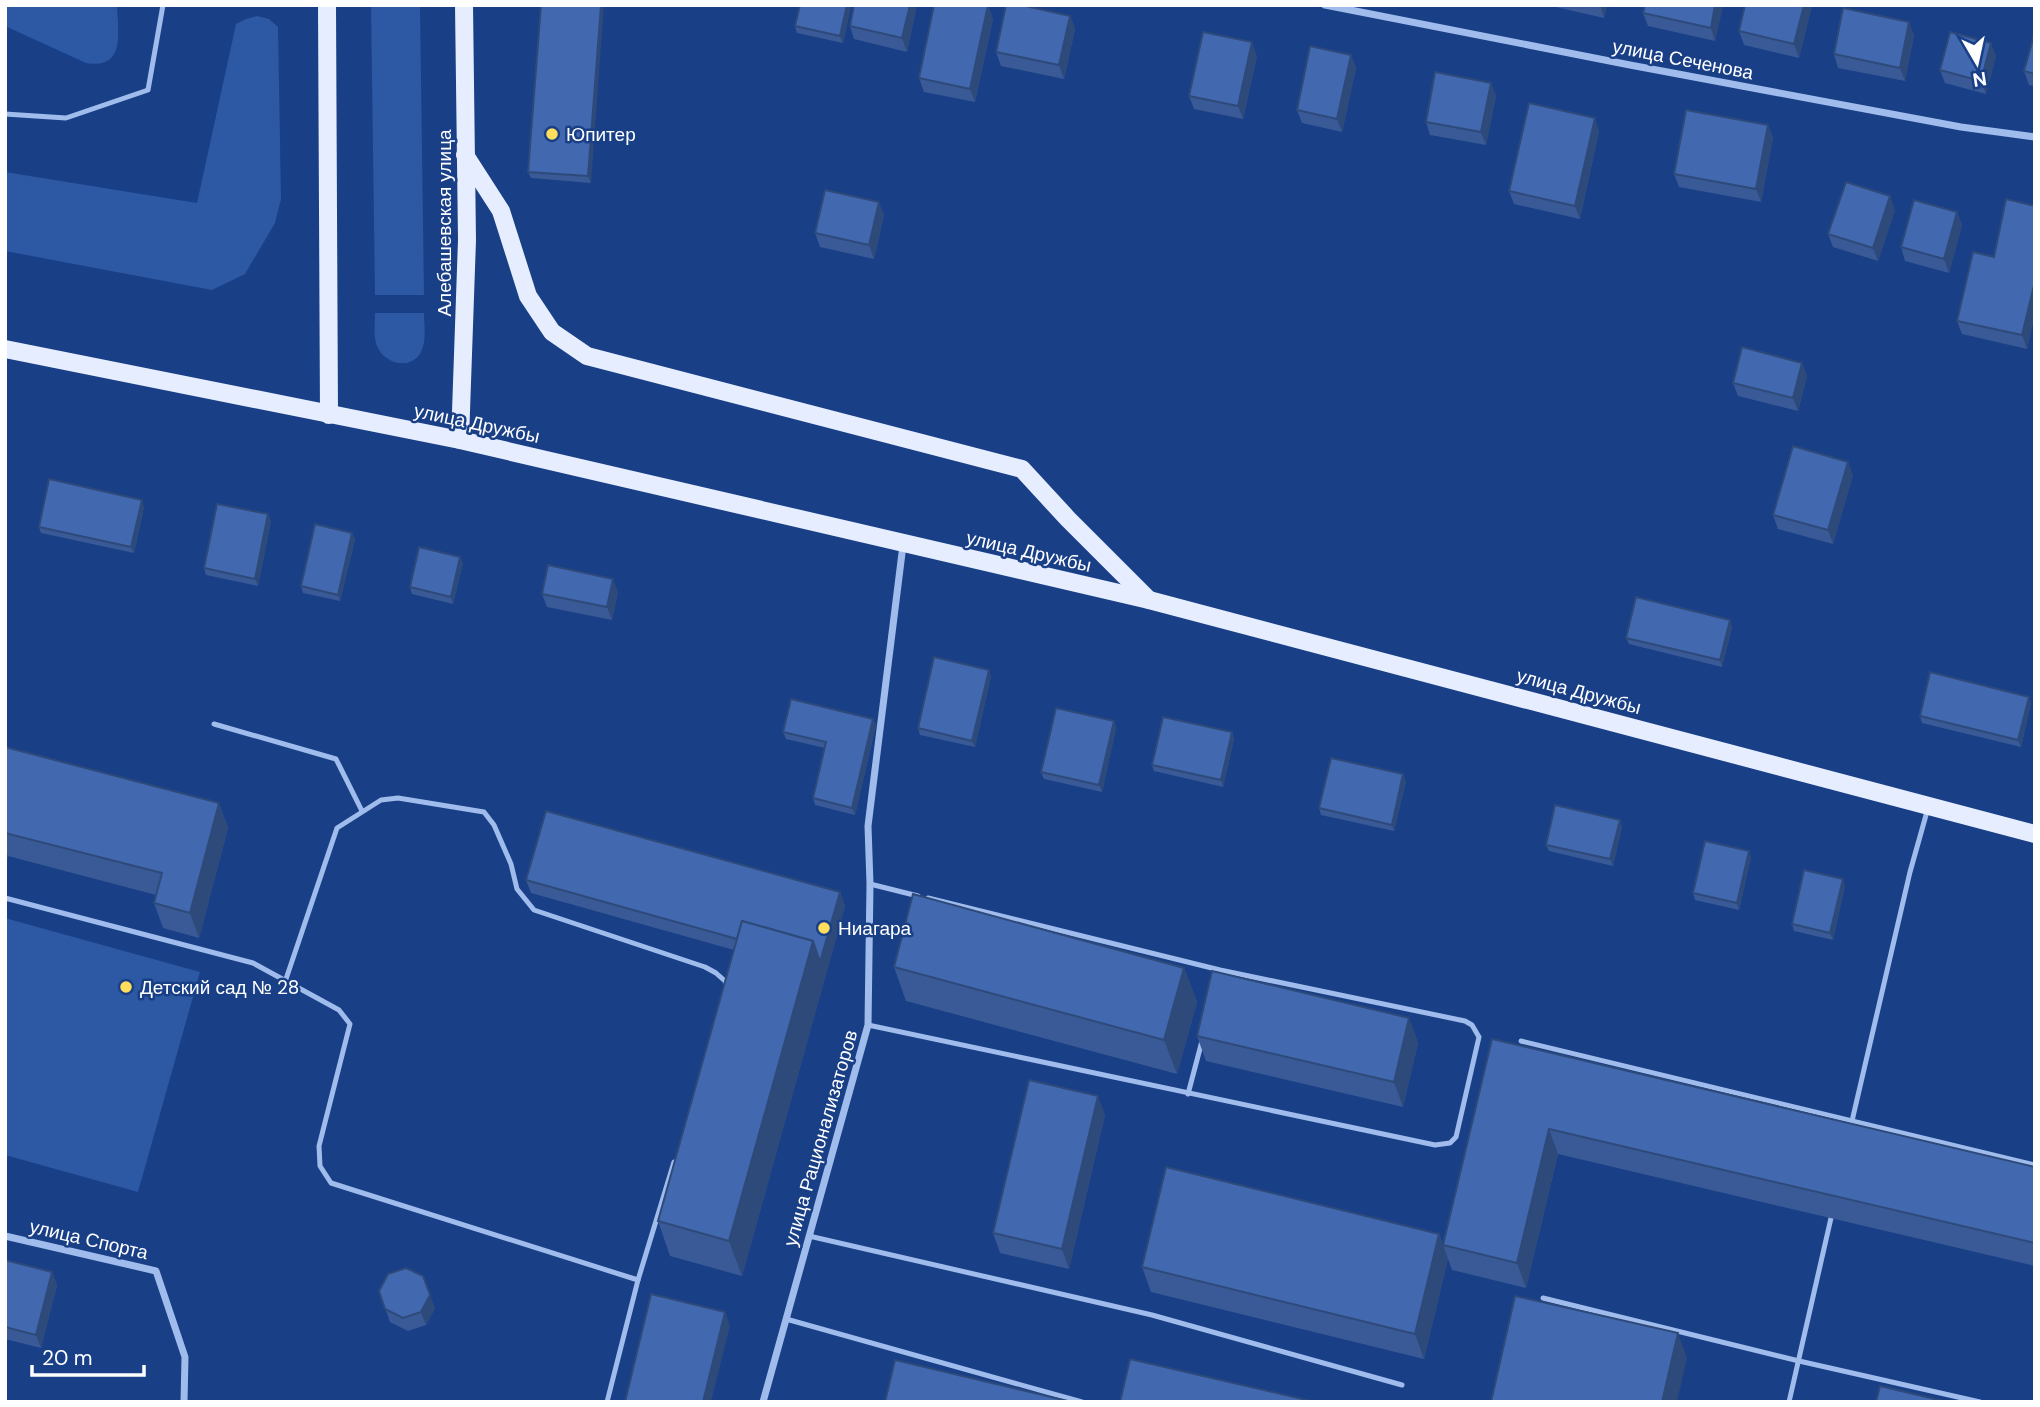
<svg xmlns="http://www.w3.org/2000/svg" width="2040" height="1407" viewBox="0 0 2040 1407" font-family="'DM Sans',sans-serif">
  <rect width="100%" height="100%" fill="#193f86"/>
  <g fill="#2c58a4">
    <path d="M5 5H117C118 32 126 70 86 63L5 26Z"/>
    <polygon points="371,5 420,5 424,295 375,295"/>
    <polygon points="257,16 269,19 278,27 281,199 275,223 245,274 212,290 5,251 5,172 197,203 236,24 246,19"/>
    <path d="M375 313H424C424 325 427 340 421 352 411 371 384 364 377 346 373 337 375 323 375 313Z"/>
    <polygon points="5,918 200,972 138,1192 5,1155"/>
  </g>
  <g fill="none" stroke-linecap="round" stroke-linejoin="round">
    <g stroke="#a0bcec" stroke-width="5">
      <polyline points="5,114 66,118 148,90 163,5"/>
      <polyline points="214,724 336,759 362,811"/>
      <polyline points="870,884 918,896"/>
      <polyline points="5,898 253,963 339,1010 350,1024 319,1146 320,1166 331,1183 638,1280"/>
      <polyline points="285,982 337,828 381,800 398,798 484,812 494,825 511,864 517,889 534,910 705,967 716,973 726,982 726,985"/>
      <polyline points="868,1025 1435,1145 1450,1143 1456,1137 1479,1037 1472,1025 1465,1021 1220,970 928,898"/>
      <polyline points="1521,1041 2035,1165"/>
      <polyline points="1188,1094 1202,1041"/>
      <polyline points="1852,1121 1910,872 1928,808"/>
      <polyline points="809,1236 1152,1315 1402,1385"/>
      <polyline points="1543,1298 1799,1361 1980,1402"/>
      <polyline points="786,1319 1082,1402"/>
      <polyline points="607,1402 638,1280 674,1162"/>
      <polyline points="1789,1402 1831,1218"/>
    </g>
    <g stroke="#a0bcec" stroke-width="7">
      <polyline points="1325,5 1630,65 1961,127 2035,137"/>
      <polyline points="5,1236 156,1271 185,1357 184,1402"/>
      <polyline points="763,1402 868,1025 870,884 868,826 903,545"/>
    </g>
    <g stroke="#e5edff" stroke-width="18">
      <polyline points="327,5 329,415"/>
      <polyline points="465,155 501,211 528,296 552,332 587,356 1022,469 1068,519 1149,600"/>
      <polyline points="5,349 460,440 1149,600 2035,834"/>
      <polyline points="460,440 467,240 464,5"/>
    </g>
  </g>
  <g fill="#395a96">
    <polygon points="541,5 591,183 531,178 528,172"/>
    <polygon points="800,5 851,5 843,43 797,33 795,26"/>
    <polygon points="854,5 917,5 907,52 854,39 850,26"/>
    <polygon points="988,5 993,19 975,102 924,92 919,78"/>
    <polygon points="1547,5 1607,5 1604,18"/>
    <polygon points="1645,5 1723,5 1715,41 1648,26 1643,13"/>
    <polygon points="1812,5 1799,58 1744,45 1739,31"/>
    <polygon points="1070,16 1075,29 1064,79 1001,66 996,52"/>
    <polygon points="2035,32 2035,86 2029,85 2024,71"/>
    <polygon points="1914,35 1905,81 1838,68 1834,54"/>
    <polygon points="1351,55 1356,68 1342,132 1302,123 1297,110"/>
    <polygon points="1257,56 1243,119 1194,109 1189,96"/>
    <polygon points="1996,56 1986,94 1945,83 1940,70"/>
    <polygon points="1491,83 1496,96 1486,145 1430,135 1426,122"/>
    <polygon points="1768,125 1773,138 1761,202 1679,187 1674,174"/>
    <polygon points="1599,131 1580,219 1514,204 1509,191"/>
    <polygon points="2035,206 2035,313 2027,349 1962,334 1957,321 1994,257"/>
    <polygon points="1895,210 1878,261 1833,247 1828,234"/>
    <polygon points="1957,212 1962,225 1949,273 1905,261 1901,247"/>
    <polygon points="884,215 874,259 820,247 815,233"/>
    <polygon points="1802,363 1807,376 1798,411 1738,396 1733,383"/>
    <polygon points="1853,475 1833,544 1778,529 1773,515"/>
    <polygon points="144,507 134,553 41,533 39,527"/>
    <polygon points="271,521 258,586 206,575 204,568"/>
    <polygon points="352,533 355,540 340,601 303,593 301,586"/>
    <polygon points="463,563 453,604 412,594 410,587"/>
    <polygon points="618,592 612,620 547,607 542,594"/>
    <polygon points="1732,627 1722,667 1629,644 1626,638"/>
    <polygon points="991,676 975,747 920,735 918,728"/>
    <polygon points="2031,703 2021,747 1922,723 1920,716"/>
    <polygon points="873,719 876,725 855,815 815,805 813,798 825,748 786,739 783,732"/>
    <polygon points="1114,721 1116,728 1102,792 1044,779 1041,772"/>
    <polygon points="1232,732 1234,739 1223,787 1154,771 1152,765"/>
    <polygon points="5,747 219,803 228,828 199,938 163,928 154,903 156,895 8,856 5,865"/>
    <polygon points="1406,781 1394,831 1321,815 1319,808"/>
    <polygon points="1620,820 1622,827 1613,866 1549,851 1546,845"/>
    <polygon points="1751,857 1739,910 1695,900 1693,893"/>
    <polygon points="526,880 840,892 845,906 742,1276 670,1256 658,1221 734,950 531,893"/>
    <polygon points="1845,886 1833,940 1794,931 1792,924"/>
    <polygon points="894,967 1184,968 1197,1002 1177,1074 906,1001"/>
    <polygon points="1409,1018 1418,1043 1403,1107 1206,1061 1197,1036"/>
    <polygon points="1492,1039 2035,1167 2035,1266 1558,1154 1526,1288 1452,1270 1448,1259 1424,1359 1151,1292 1142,1267 1439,1234 1443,1245"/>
    <polygon points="1105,1115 1069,1269 1000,1253 993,1233"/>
    <polygon points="5,1260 52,1272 57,1285 41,1348 5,1339"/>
    <polygon points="379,1291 435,1308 426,1325 408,1331 390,1322"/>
  </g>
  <g fill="#2e4a7a">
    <polygon points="601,5 604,5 591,183 588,176"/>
    <polygon points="847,5 851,5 843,43 840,36"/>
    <polygon points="910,5 917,5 907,52 902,38"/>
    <polygon points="988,5 993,19 975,102 970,89"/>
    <polygon points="1600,5 1607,5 1604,18"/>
    <polygon points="1715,5 1723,5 1715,41 1711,28"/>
    <polygon points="1804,5 1812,5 1799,58 1794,44"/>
    <polygon points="1070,16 1075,29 1064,79 1059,65"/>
    <polygon points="1909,22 1914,35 1905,81 1900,68"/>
    <polygon points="1252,42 1257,56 1243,119 1238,106"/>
    <polygon points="1991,43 1996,56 1986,94 1981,81"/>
    <polygon points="1351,55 1356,68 1342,132 1337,119"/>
    <polygon points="1491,83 1496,96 1486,145 1481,132"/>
    <polygon points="1595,118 1599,131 1580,219 1575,206"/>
    <polygon points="1768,125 1773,138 1761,202 1756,189"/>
    <polygon points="1890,196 1895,210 1878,261 1873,248"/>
    <polygon points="879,202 884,215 874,259 869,245"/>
    <polygon points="1957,212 1962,225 1949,273 1944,259"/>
    <polygon points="2034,281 2035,313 2027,349 2022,335"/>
    <polygon points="1802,363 1807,376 1798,411 1793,398"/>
    <polygon points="1848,462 1853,475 1833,544 1828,530"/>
    <polygon points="142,500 144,507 134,553 131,547"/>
    <polygon points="268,514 271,521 258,586 255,579"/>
    <polygon points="352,533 355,540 340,601 338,595"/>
    <polygon points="460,557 463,563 453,604 451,597"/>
    <polygon points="613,579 618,592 612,620 607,607"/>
    <polygon points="1730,620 1732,627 1722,667 1720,660"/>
    <polygon points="989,670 991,676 975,747 972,741"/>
    <polygon points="2029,697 2031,703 2021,747 2018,740"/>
    <polygon points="873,719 876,725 855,815 852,808"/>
    <polygon points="1114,721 1116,728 1102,792 1099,785"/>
    <polygon points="1232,732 1234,739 1223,787 1221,780"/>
    <polygon points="1403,774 1406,781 1394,831 1392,825"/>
    <polygon points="219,803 228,828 199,938 190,913"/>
    <polygon points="1620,820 1622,827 1613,866 1610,859"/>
    <polygon points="5,849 8,856 5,865"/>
    <polygon points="1749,851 1751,857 1739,910 1737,903"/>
    <polygon points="1843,879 1845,886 1833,940 1830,933"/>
    <polygon points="840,892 845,906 742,1276 729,1241 813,941"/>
    <polygon points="1184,968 1197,1002 1177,1074 1164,1040"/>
    <polygon points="1409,1018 1418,1043 1403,1107 1394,1082"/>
    <polygon points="1098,1096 1105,1115 1069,1269 1062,1249"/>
    <polygon points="1549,1129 1558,1154 1526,1288 1517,1263"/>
    <polygon points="1439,1234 1448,1259 1424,1359 1415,1334"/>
    <polygon points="52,1272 57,1285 41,1348 36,1335"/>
    <polygon points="423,1276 435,1308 426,1325 421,1312"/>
    <polygon points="725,1312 730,1326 711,1402 703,1402"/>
    <polygon points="1678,1333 1687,1358 1677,1402 1662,1402"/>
  </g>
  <g fill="#4269af" stroke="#2e4a7a" stroke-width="2">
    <polygon points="541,5 601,5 588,176 528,172"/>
    <polygon points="800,5 847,5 840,36 795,26"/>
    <polygon points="854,5 910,5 902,38 850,26"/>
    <polygon points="934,5 988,5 970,89 919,78"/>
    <polygon points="1006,5 1021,5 1070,16 1059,65 996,52"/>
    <polygon points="1645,5 1715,5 1711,28 1643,13"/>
    <polygon points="1745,5 1804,5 1794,44 1739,31"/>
    <polygon points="1843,8 1909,22 1900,68 1834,54"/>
    <polygon points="1203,32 1252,42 1238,106 1189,96"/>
    <polygon points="1950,32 1991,43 1981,81 1940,70"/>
    <polygon points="2035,32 2035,74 2024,71"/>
    <polygon points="1310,46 1351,55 1337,119 1297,110"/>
    <polygon points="1435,72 1491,83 1481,132 1426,122"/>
    <polygon points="1529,103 1595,118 1575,206 1509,191"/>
    <polygon points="1686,110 1768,125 1756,189 1674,174"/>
    <polygon points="1846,182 1890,196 1873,248 1828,234"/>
    <polygon points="825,190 879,202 869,245 815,233"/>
    <polygon points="2006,199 2035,206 2035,281 2022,335 1957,321 1973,252 1994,257"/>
    <polygon points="1914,200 1957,212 1944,259 1901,247"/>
    <polygon points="1742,347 1802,363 1793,398 1733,383"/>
    <polygon points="1793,446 1848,462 1828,530 1773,515"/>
    <polygon points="49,479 142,500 131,547 39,527"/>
    <polygon points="217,504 268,514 255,579 204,568"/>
    <polygon points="315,524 352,533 338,595 301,586"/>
    <polygon points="419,547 460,557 451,597 410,587"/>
    <polygon points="548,565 613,579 607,607 542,594"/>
    <polygon points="1636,597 1730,620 1720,660 1626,638"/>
    <polygon points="934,657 989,670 972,741 918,728"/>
    <polygon points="1930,672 2029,697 2018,740 1920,716"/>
    <polygon points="791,699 873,719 852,808 813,798 826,742 783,732"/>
    <polygon points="1056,708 1114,721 1099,785 1041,772"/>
    <polygon points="1163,717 1232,732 1221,780 1152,765"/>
    <polygon points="5,747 219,803 190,913 154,903 162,873 5,833"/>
    <polygon points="1331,758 1403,774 1392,825 1319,808"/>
    <polygon points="1555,805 1620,820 1610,859 1546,845"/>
    <polygon points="546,811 840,892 820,962 813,941 742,921 737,939 526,880"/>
    <polygon points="1705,841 1749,851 1737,903 1693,893"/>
    <polygon points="1804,870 1843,879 1830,933 1792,924"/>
    <polygon points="913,894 1184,968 1164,1040 894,967"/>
    <polygon points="742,921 813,941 729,1241 658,1221"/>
    <polygon points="1212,971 1409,1018 1394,1082 1197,1036"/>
    <polygon points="1492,1039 2035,1167 2035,1243 1549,1129 1517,1263 1443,1245"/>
    <polygon points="1029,1080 1098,1096 1062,1249 993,1233"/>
    <polygon points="1166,1167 1439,1234 1415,1334 1142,1267"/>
    <polygon points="5,1260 52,1272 36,1335 5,1327"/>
    <polygon points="406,1268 423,1276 430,1295 421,1312 403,1318 385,1309 379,1291 388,1274"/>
    <polygon points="651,1294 725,1312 703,1402 625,1402"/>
    <polygon points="1515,1296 1678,1333 1662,1402 1491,1402"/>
    <polygon points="1130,1359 1315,1402 1120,1402"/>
    <polygon points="895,1360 1072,1402 885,1402"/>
    <polygon points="1880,1386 1947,1402 1876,1402"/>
  </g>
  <g fill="#ffde5b" stroke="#193f86" stroke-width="2.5">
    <circle cx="552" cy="134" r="7"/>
    <circle cx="824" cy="928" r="7"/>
    <circle cx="126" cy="987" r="7"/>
  </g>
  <g text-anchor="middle" stroke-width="5" stroke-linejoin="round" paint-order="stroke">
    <g font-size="19" fill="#fff" stroke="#193f86">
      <text transform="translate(1683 59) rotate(11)" y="7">улица Сеченова</text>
      <text transform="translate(444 223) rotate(-90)" y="7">Алебашевская улица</text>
      <text transform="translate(477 423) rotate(12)" y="7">улица Дружбы</text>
      <text transform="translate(1029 551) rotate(13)" y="7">улица Дружбы</text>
      <text transform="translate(1579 691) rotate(15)" y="7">улица Дружбы</text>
      <text transform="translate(820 1138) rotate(-74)" y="7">улица Рационализаторов</text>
      <text transform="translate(89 1239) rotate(13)" y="7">улица Спорта</text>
    </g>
    <g font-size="19" fill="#fff" stroke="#193f86" text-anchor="start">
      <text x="566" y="141">Юпитер</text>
      <text x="838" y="935">Ниагара</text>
      <text x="140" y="994">Детский сад № 28</text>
    </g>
  </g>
  <rect width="2040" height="1407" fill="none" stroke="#ffffff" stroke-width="14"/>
  <g transform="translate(1977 63) rotate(171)" stroke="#193f86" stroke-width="5" paint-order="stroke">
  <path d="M0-5L12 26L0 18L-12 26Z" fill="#ffffff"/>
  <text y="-10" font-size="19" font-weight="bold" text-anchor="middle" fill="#ffffff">N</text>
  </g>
  <path d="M32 1365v10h112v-10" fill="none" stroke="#ffffff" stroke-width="3.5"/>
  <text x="42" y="1365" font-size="21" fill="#ffffff" stroke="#193f86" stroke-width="5" paint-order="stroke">20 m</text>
</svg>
